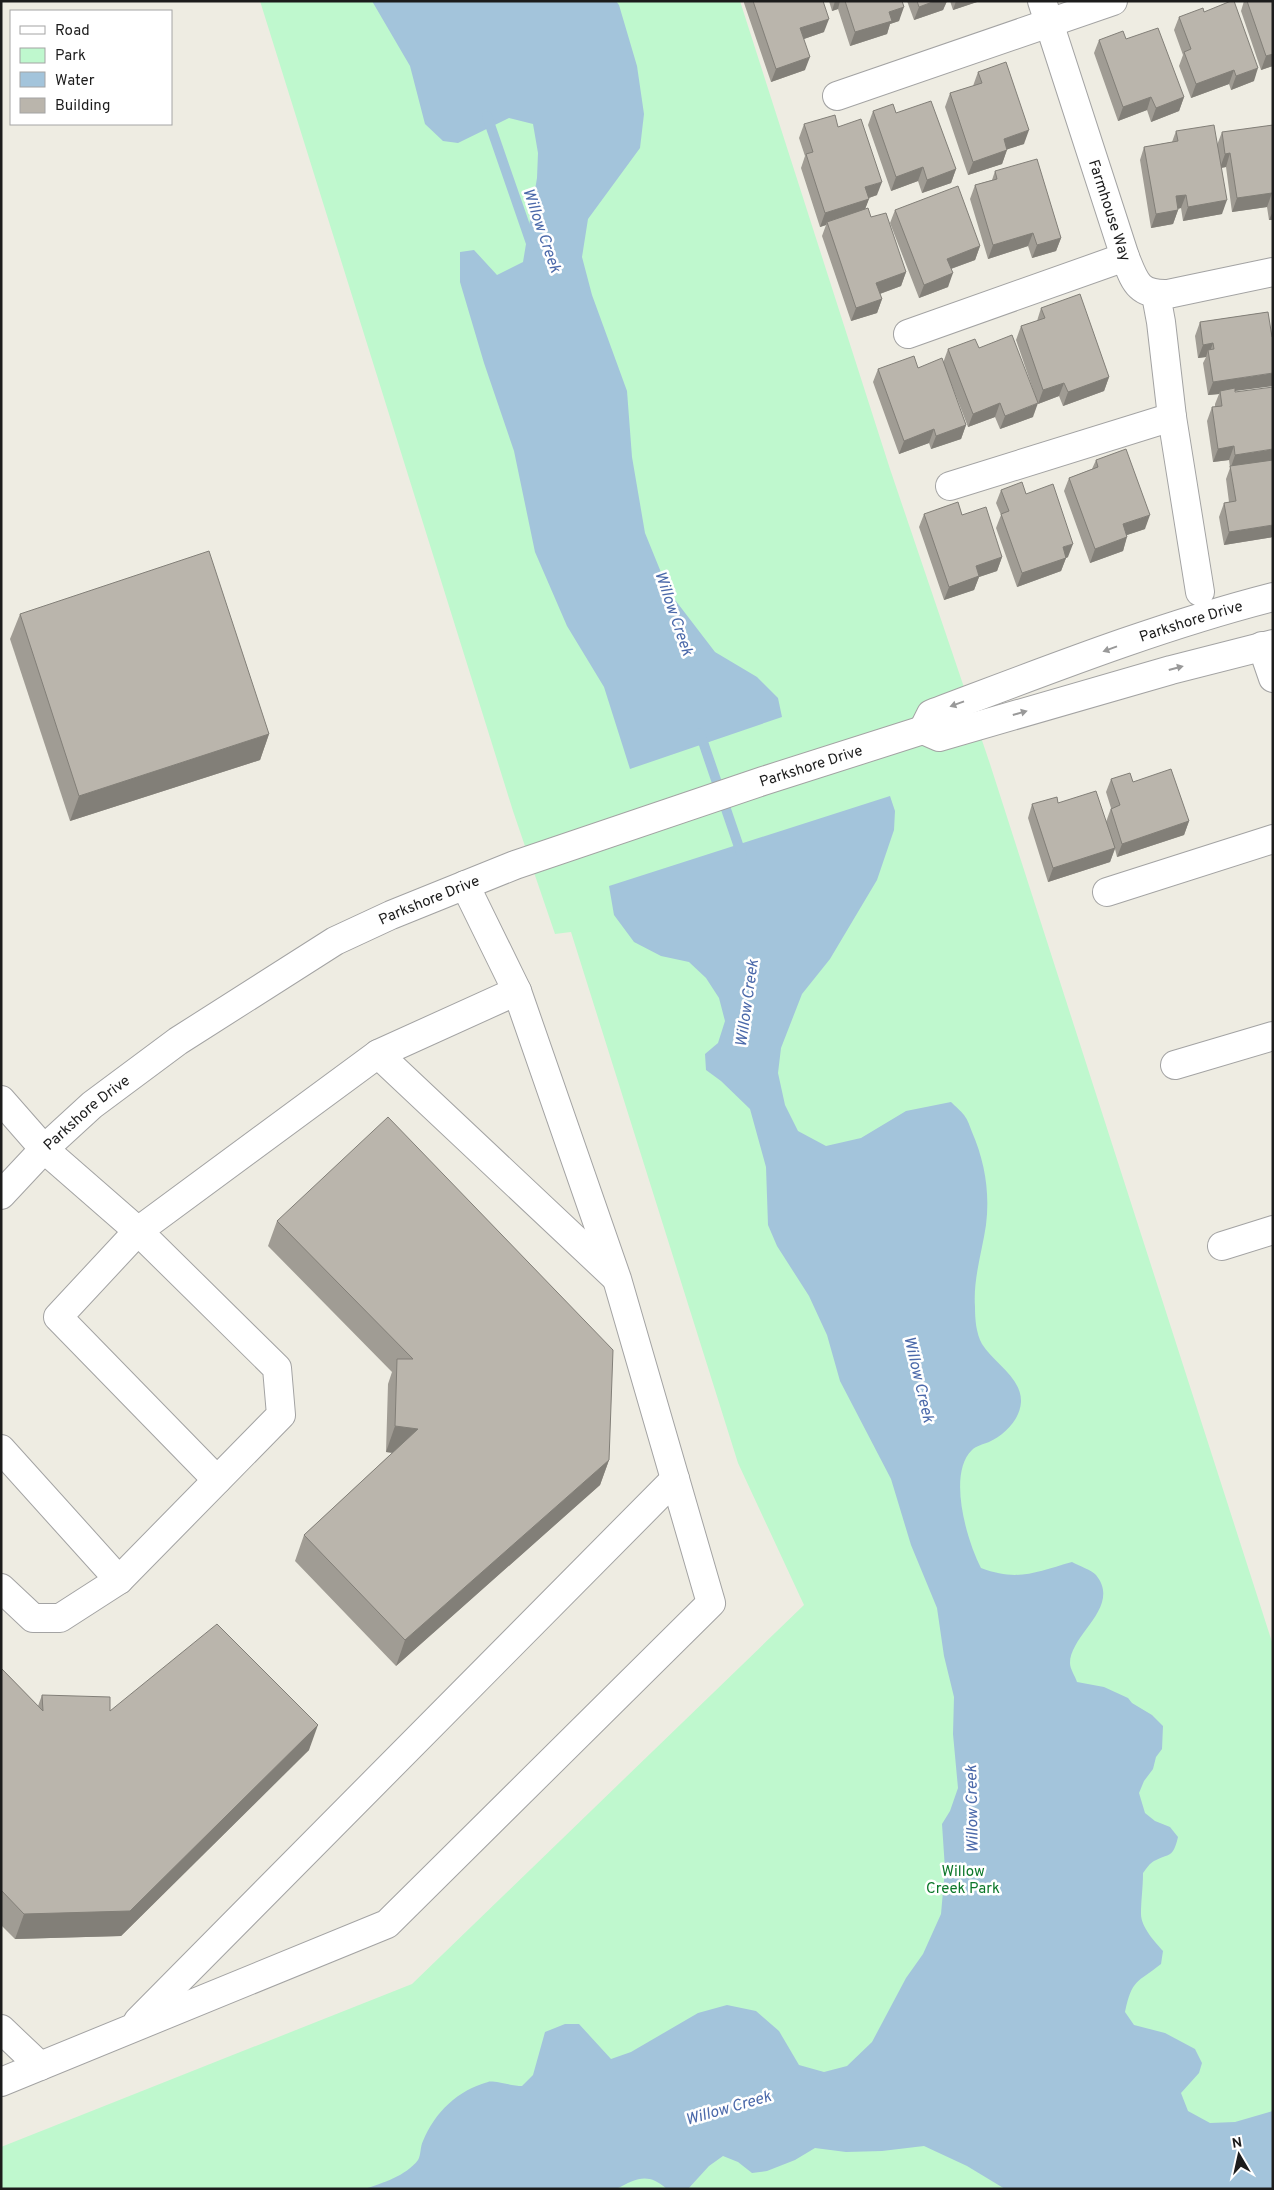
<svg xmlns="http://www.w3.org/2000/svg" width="1274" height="2190" viewBox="0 0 1274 2190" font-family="Overpass,sans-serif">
  <rect width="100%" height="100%" fill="#eeece2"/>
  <polygon fill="#bff8ce" points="260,1 740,1 890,469 990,764 1273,1645 1273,2189 1,2189 1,2147 412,1984 804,1605 738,1463 571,932 555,934 513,811"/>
  <g fill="#a3c4db">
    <polygon points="372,1 616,1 619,5 637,66 644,114 640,148 588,219 582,257 592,295 627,391 632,457 645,533 669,592 715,652 757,677 778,698 782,717 630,769 604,687 567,626 535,552 514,451 484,363 460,282 460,252 474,250 497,275 523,262 537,178 538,153 533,124 509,118 458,143 443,141 425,124 410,66"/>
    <path d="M890 796 895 811 894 830 877 880 830 959 802 994 781 1048 778 1073 785 1105 798 1131 826 1146 861 1138 906 1111 951 1102C955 1106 961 1111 964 1115 968 1120 970 1127 972 1132 985 1162 990 1193 986 1225 982 1252 973 1279 975 1307 975 1319 976 1333 982 1344 993 1362 1022 1378 1021 1402 1020 1420 1004 1435 989 1442 984 1444 976 1446 972 1450 947 1474 967 1541 981 1568 1018 1582 1036 1572 1072 1562 1079 1566 1092 1570 1096 1575 1122 1607 1070 1634 1070 1663 1070 1669 1075 1676 1077 1682L1104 1687 1128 1698 1132 1703 1152 1715 1163 1726 1162 1749 1156 1757 1153 1769 1144 1781 1139 1793 1145 1813 1155 1821 1170 1827 1178 1837C1173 1858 1170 1853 1154 1861 1150 1863 1146 1869 1143 1873 1143 1888 1141 1900 1141 1914 1141 1927 1155 1942 1163 1951L1161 1964C1137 1983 1132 1979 1125 2012L1134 2025 1165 2033 1195 2049 1202 2063 1199 2073 1181 2093 1188 2111 1210 2123 1235 2122 1273 2111V2189H1005L967 2166 924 2146 882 2151 846 2152 815 2148 795 2160 767 2171 752 2173 738 2162 723 2156 709 2166 688 2189H667C648 2172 637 2178 616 2189H365C382 2183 406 2176 418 2160 421 2155 420 2147 423 2141 435 2112 458 2090 488 2082 493 2080 512 2086 522 2086L533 2075 545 2032 565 2024H579L611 2059 631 2052 698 2013 727 2005 756 2011 779 2031 799 2065 824 2072 847 2066 872 2042 906 1978 923 1954 941 1914 945 1869 942 1824 950 1811 958 1788 953 1734 954 1697 944 1656 937 1608 911 1545 891 1479 840 1381 827 1335 809 1296 777 1246 768 1225 766 1167 750 1109 721 1081 706 1070 705 1054 718 1043 725 1021 719 998 706 978 689 962 661 956 634 942 614 915 609 886Z"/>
  </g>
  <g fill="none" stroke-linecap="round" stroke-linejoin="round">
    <g stroke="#a3c4db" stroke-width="10">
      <polyline points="487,116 532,246"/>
      <polyline points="700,733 742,856"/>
    </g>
    <g stroke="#a3a3a3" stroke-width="30">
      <g id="minor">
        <path id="s1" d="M1042 1 1125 257C1135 282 1138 295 1168 294L1273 272"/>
        <polyline points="837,96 1113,1"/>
        <polyline points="1156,295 1161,322 1172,417 1200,592"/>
        <polyline points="908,334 1125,257"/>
        <polyline points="950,486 1172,417"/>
        <polyline points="1262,646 1273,678"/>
        <path id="s2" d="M923 730 931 714C1043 672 1156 627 1273 597"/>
        <polyline points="1107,892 1273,839"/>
        <polyline points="517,991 378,1054 614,1276"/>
        <polyline points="1175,1065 1273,1036"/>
        <polyline points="1,1100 44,1149 138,1231 277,1368 281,1415 119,1580"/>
        <path id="s3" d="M1 1195 44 1149 92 1105 178 1041 335 941 391 915 515 865 763 781 923 730 939 737 1171 670 1273 644"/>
        <polyline points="1222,1246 1273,1230"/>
        <polyline points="1,1449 119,1580 60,1618 33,1618 1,1588"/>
        <polyline points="217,1480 58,1317 138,1231 378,1054"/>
        <polyline points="138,2021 675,1479"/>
        <polyline points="1,2029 40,2066"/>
        <polyline points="1,2082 387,1924 711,1603 617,1279 517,991 465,885"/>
      </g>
    </g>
    <use href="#minor" stroke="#fff" stroke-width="28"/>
  </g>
  <g fill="#a09c94">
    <polygon points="744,1 823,1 824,32 804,39 805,70 771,82 744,3"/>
    <polygon points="829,1 902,1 899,21 890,24 887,34 850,46 838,9 832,11"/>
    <polygon points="907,1 947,1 943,10 914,20"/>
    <polygon points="950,1 980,1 953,10"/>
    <polygon points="1244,1 1273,1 1273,66 1261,70 1241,11"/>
    <polygon points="1204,12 1254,81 1231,90 1229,84 1191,98 1179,66 1183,55 1174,30 1179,17"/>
    <polygon points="1126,39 1184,97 1179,111 1151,122 1147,110 1118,121 1094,53 1099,40"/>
    <polygon points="978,72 1024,144 1007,149 1002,164 968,175 945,107 950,93 973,86"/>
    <polygon points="873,111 956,169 951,183 922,193 918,181 891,191 868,125"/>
    <polygon points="804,124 838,127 877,195 869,198 865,209 906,272 901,286 880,294 882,299 877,313 851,321 822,236 826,225 820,227 801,168 805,156 799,138"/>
    <polygon points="1273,125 1273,220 1269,220 1267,207 1232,212 1226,167 1221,168 1222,214 1183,221 1181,208 1178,209 1178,210 1173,224 1151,228 1140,160 1144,147 1172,142 1176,131 1217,145 1222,132"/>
    <polygon points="995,171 1061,238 1056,251 1032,258 1028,246 988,259 970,199 975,185 992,180"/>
    <polygon points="895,210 980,246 975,260 951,269 948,287 919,298 890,223"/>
    <polygon points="1041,308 1109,377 1104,391 1063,406 1059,396 1038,404 1016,340 1021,326 1037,321"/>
    <polygon points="1268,312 1235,391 1273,537 1224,545 1219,517 1224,503 1229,502 1226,479 1230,468 1229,460 1213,462 1207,421 1212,407 1215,407 1215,404 1219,394 1208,395 1203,363 1206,357 1198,358 1195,336 1200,322"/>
    <polygon points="979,348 1033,417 1000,429 995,417 968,427 944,365 966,425 961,439 931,449 929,443 899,454 873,382 878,369 918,368 943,363 948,349"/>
    <polygon points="1096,460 1145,529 1127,535 1123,551 1090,563 1064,491 1069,478 1092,469"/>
    <polygon points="1001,490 1026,494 1068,557 1066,558 1061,571 1017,587 996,528 1001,515 996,503"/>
    <polygon points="924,514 962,515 1002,557 997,571 979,577 974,590 944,600 919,527"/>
    <polygon points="20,614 269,734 260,760 70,821 10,639"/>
    <polygon points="1111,779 1133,782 1189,821 1184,835 1117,857 1115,849 1110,862 1048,882 1028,818 1032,804 1058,803 1106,822 1111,808 1106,792"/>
    <polygon points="277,1221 609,1460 600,1485 396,1666 295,1561 304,1535 392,1453 386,1452 388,1384 392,1372 268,1246"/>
    <polygon points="1,1668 38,1706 42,1695 110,1711 309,1750 121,1936 15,1939 1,1925"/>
  </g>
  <g fill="#827f78">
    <polygon points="835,1 840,1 838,9 832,11"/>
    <polygon points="935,1 947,1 943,10 914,20 919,7"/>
    <polygon points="956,1 980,1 953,10"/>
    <polygon points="904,7 899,21 890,24 887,34 850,46 855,32 889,12"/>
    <polygon points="829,19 824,32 795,42 800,28"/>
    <polygon points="1273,54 1273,66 1261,70 1266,56"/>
    <polygon points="810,57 805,70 771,82 776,69"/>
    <polygon points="1258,68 1254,81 1231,90 1236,76"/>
    <polygon points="1234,70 1229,84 1191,98 1196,84"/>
    <polygon points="1151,97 1147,110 1118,121 1123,107"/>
    <polygon points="1184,97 1179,111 1151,122 1156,108"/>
    <polygon points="1029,130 1024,144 999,152 1004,139"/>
    <polygon points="1007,150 1002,164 968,175 973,162"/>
    <polygon points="1230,153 1226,167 1220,168 1225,154"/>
    <polygon points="923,167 918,181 891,191 896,177"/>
    <polygon points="956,169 951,183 922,193 927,180"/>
    <polygon points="882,182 877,195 860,201 865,187"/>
    <polygon points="1272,193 1267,207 1232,212 1237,198"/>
    <polygon points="1186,195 1181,208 1171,210 1176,196"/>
    <polygon points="869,199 864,212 827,222 826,225 820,227 825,213"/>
    <polygon points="1227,200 1222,214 1183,221 1188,207"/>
    <polygon points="1178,210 1173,224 1151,228 1156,214"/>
    <polygon points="1273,211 1273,220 1269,220"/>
    <polygon points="1033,233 1028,246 988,259 993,245"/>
    <polygon points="1061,238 1056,251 1032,258 1037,245"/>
    <polygon points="980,246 975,260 942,272 947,259"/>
    <polygon points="906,272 901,286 871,297 876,283"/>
    <polygon points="953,273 948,287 919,298 924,285"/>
    <polygon points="882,299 877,313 851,321 856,308"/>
    <polygon points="1213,343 1209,354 1208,350 1206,357 1198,358 1203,345"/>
    <polygon points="1273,373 1273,386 1220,393 1220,391 1219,394 1208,395 1213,382"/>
    <polygon points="1109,377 1104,391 1063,406 1068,392"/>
    <polygon points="1064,383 1059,396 1038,404 1043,390"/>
    <polygon points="1000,403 995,417 968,427 973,414"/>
    <polygon points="1038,403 1033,417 1000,429 1005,416"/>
    <polygon points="966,425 961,439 931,449 936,436"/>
    <polygon points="934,429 929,443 899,454 904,441"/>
    <polygon points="1234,446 1229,460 1213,462 1218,449"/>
    <polygon points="1273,449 1273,462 1231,467 1235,455"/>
    <polygon points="1150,515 1145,529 1118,538 1123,524"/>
    <polygon points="1273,525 1273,537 1224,545 1229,532"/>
    <polygon points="1127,537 1123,551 1090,563 1095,549"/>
    <polygon points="1073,544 1068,557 1066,558 1061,571 1017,587 1022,573 1063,547"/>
    <polygon points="1002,557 997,571 979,577 974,590 944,600 949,587 976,566"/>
    <polygon points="269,734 260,760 70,821 79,796"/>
    <polygon points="1189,821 1184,835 1117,857 1122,844"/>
    <polygon points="1115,848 1110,862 1048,882 1053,868"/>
    <polygon points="395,1426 418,1429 408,1454 386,1452"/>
    <polygon points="609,1460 600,1485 396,1666 405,1640"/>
    <polygon points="318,1725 309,1750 121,1936 15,1939 24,1914"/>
  </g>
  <g fill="#bab5ac" stroke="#827f78">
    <polygon points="753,1 823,1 829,19 800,28 810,57 776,69"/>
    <polygon points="845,1 902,1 904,7 889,12 892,21 855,32"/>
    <polygon points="917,1 935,1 919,7"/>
    <polygon points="1231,1 1234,1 1258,68 1236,76 1234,70 1196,84 1184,52 1191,49 1179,17 1203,8 1204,12"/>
    <polygon points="1247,1 1273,1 1273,54 1266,56"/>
    <polygon points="1158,28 1184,97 1156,108 1151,97 1123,107 1099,40 1123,31 1126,39"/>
    <polygon points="1006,62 1029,130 1004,139 1007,150 973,162 950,93 982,83 978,72"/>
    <polygon points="931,101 956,169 927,180 923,167 896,177 873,111 893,104 896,113"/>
    <polygon points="835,115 838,127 861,119 882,182 865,187 869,199 825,213 806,154 813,152 804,124"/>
    <polygon points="1214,125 1227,200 1188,207 1186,195 1176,196 1178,210 1156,214 1144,147 1178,141 1176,131"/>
    <polygon points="1273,125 1273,196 1272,193 1237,198 1230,153 1225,154 1222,132"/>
    <polygon points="1037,159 1061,238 1037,245 1033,233 993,245 975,185 997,179 995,171"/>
    <polygon points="958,186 980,246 947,259 953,273 924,285 895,210"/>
    <polygon points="868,208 871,217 886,213 906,272 876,283 882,299 856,308 827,222"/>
    <polygon points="1080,294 1109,377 1068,392 1064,383 1043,390 1021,326 1045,318 1041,308"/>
    <polygon points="1268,312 1272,337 1273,337 1273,373 1213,382 1208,350 1214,349 1213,343 1203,345 1200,322"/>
    <polygon points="1012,335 1038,403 1005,416 1000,403 973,414 948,349 975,339 979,348"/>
    <polygon points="914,356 918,368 942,358 966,425 936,436 934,429 904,441 878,369"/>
    <polygon points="1273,387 1273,449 1235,455 1234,446 1218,449 1212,407 1222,406 1220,391 1235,388 1235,392"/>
    <polygon points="1126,449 1150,515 1123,524 1127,537 1095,549 1069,478 1098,467 1096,460"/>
    <polygon points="1273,460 1273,525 1229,532 1224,503 1236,501 1230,466"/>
    <polygon points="1022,482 1026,494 1053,484 1073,544 1063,547 1066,558 1022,573 1001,514 1009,511 1001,490"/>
    <polygon points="958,502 962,515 986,507 1002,557 976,566 979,576 949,587 924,514"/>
    <polygon points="209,551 269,734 79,796 20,614"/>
    <polygon points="1171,769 1189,821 1122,844 1111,809 1120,805 1111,779 1130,773 1133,782"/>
    <polygon points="1096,791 1115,848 1053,868 1032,804 1057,797 1058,803"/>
    <polygon points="388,1117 613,1350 609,1460 405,1640 304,1535 418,1429 395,1426 397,1359 413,1359 277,1221"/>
    <polygon points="217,1624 318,1725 130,1911 24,1914 1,1890 1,1668 43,1711 42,1695 110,1697 110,1711"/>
  </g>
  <defs><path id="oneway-solid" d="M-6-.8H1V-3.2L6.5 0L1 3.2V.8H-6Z" transform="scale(1.25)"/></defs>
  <g fill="#999">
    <use href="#oneway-solid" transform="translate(1110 649) rotate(160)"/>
    <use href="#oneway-solid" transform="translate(1176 668) rotate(-15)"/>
    <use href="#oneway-solid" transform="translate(957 704) rotate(160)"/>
    <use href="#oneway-solid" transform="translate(1020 713) rotate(-16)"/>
  </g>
  <g text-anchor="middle" stroke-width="5" stroke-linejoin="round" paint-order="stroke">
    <g font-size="15" fill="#1c1c1c" stroke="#fff">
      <text dy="5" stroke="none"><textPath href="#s1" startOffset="220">Farmhouse Way</textPath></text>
      <text dy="5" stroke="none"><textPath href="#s2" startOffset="294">Parkshore Drive</textPath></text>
      <text dy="5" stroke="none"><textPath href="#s3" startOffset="929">Parkshore Drive</textPath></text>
      <text dy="5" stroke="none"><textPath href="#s3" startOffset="524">Parkshore Drive</textPath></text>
      <text dy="5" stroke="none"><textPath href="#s3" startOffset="119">Parkshore Drive</textPath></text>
    </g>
    <g font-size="15" fill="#0d782a" stroke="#fff">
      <text x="963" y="1876">Willow<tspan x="963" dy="17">Creek Park</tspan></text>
    </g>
    <g font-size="16" font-style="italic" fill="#4b69aa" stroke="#fff">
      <text transform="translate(543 230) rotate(71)" y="6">Willow Creek</text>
      <text transform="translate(675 613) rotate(71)" y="6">Willow Creek</text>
      <text transform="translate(746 1003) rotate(-82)" y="6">Willow Creek</text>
      <text transform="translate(920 1379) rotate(77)" y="6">Willow Creek</text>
      <text transform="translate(971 1809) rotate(-91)" y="6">Willow Creek</text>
      <text transform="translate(728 2107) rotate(-16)" y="6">Willow Creek</text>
    </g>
  </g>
  <rect width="1274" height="2190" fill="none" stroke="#1c1c1c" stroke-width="5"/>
  <rect x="10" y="10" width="162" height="115" fill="#ffffff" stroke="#a4a4a4"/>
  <rect x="20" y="26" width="25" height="8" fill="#ffffff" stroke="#a4a4a4"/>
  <text x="55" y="35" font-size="15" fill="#1c1c1c">Road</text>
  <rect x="20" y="48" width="25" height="15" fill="#bff8ce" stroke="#a4a4a4"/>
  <text x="55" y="60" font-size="15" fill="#1c1c1c">Park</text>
  <rect x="20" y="72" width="25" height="15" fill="#a3c4db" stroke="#a4a4a4"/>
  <text x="55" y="85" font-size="15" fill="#1c1c1c">Water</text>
  <rect x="20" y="98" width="25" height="15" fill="#bab5ac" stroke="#a4a4a4"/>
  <text x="55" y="110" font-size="15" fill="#1c1c1c">Building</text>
  <g transform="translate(1239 2155) rotate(351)" stroke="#ffffff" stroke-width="4" paint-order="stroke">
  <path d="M0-4L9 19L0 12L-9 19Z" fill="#1c1c1c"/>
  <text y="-8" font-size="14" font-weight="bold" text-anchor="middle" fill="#1c1c1c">N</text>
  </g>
</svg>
